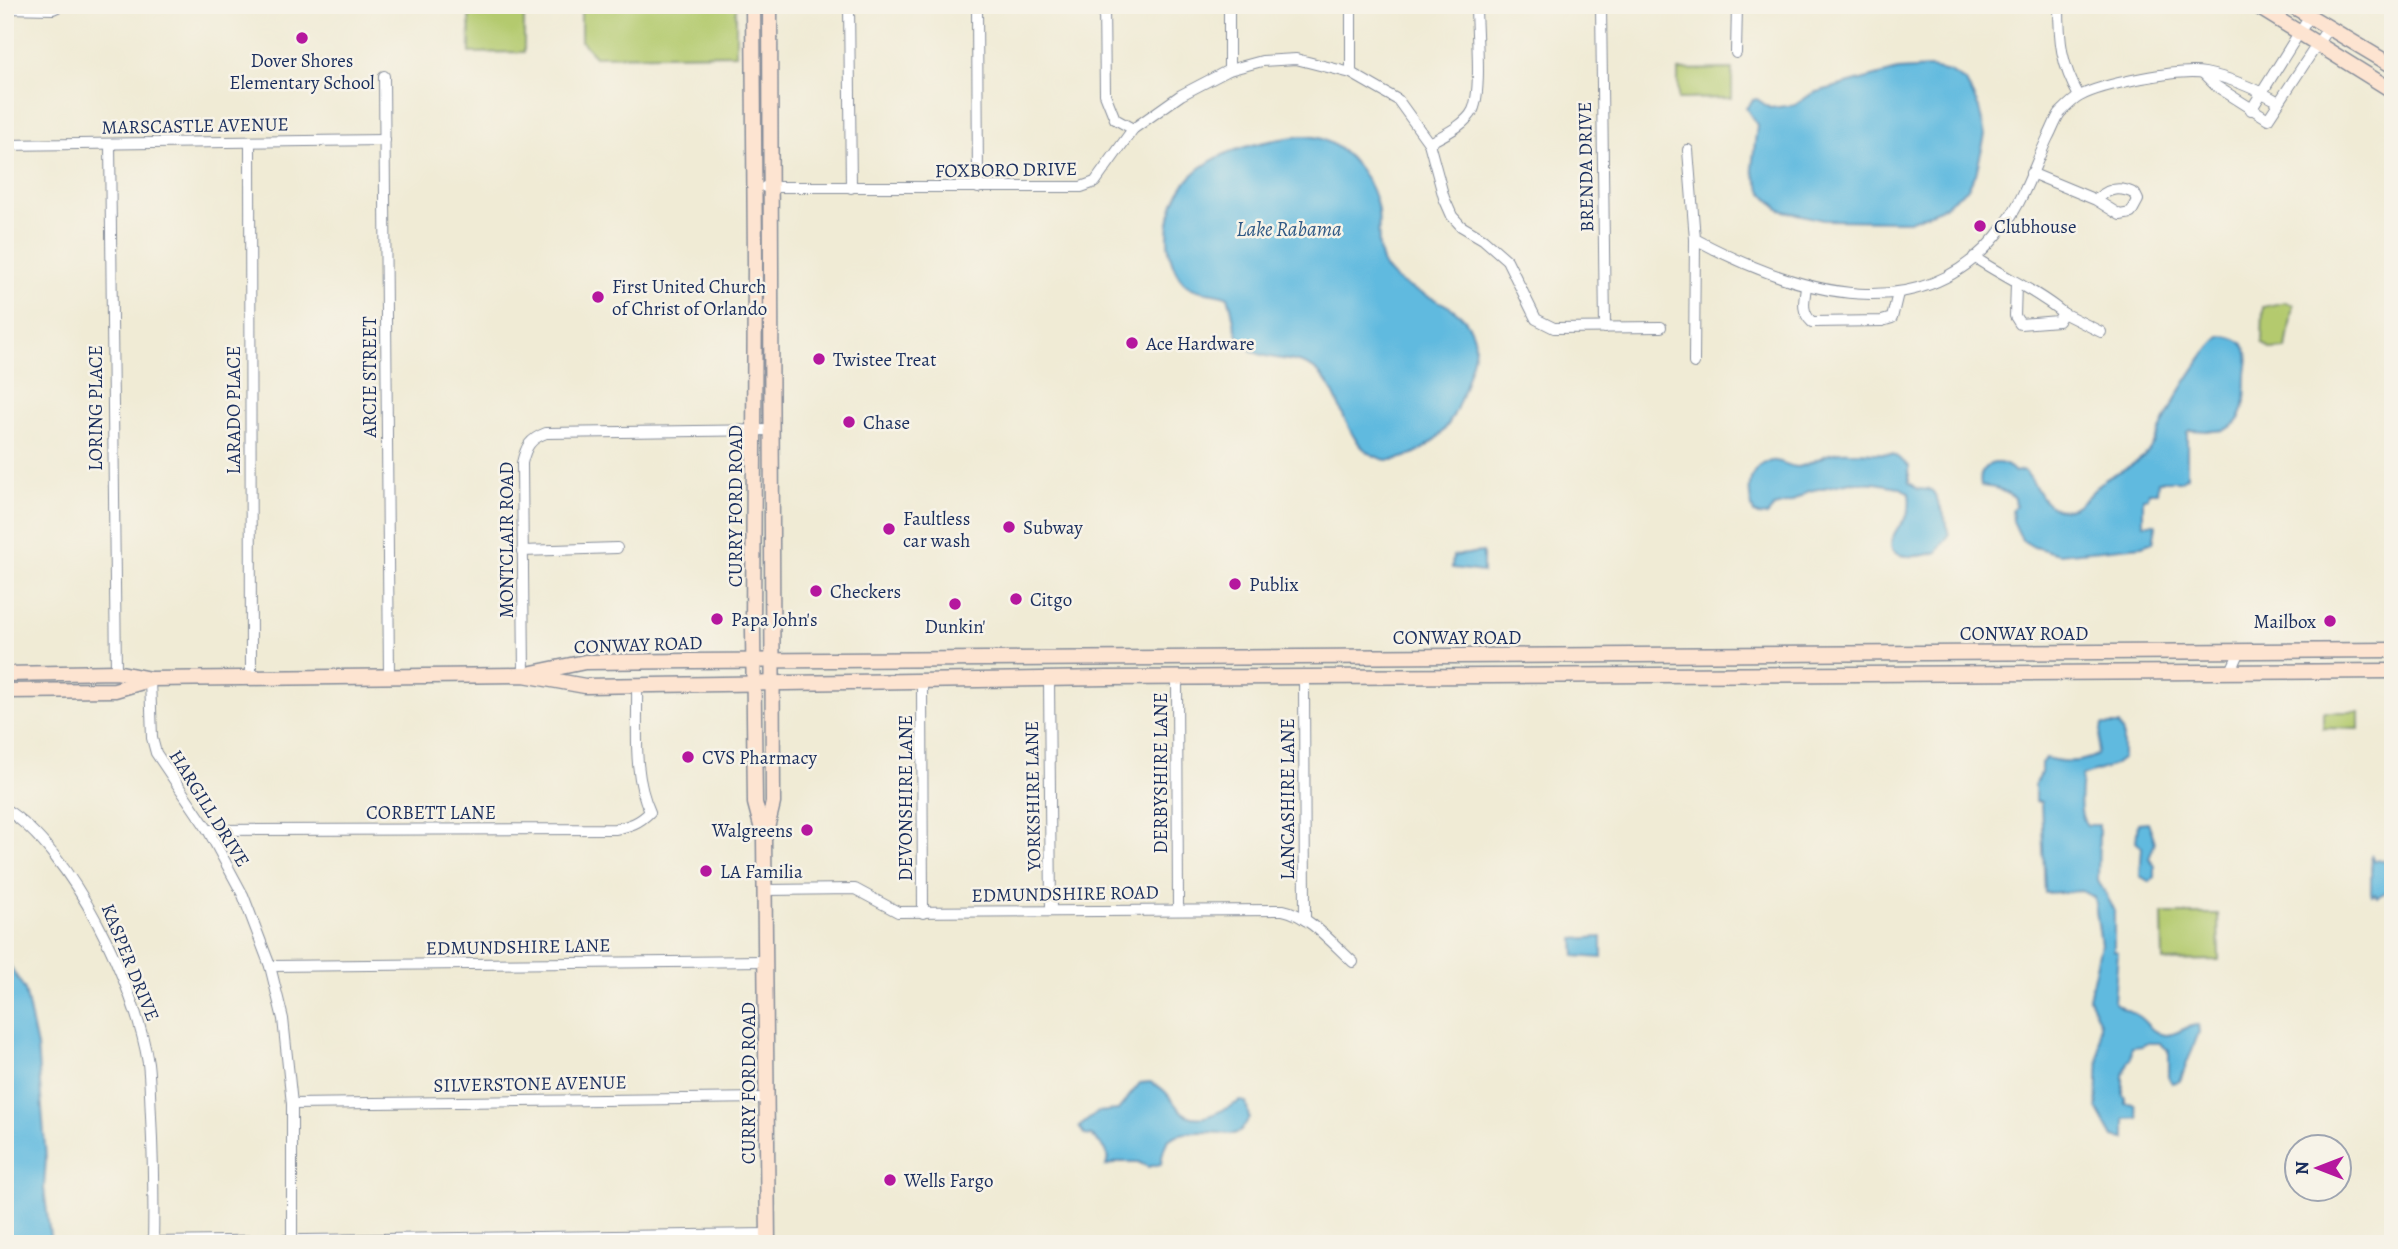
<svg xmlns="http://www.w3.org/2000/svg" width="2398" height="1249" viewBox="0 0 2398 1249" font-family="Alegreya,serif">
  <rect width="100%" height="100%" fill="#f7f3e8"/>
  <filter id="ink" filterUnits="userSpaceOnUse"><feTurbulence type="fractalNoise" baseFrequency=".0143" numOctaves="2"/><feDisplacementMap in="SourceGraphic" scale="14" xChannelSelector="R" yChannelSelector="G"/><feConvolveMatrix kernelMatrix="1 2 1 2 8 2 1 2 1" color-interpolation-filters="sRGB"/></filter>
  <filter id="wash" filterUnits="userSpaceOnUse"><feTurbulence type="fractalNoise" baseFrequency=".00686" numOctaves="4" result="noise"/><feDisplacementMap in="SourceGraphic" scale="28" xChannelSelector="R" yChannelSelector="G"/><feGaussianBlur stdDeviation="1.57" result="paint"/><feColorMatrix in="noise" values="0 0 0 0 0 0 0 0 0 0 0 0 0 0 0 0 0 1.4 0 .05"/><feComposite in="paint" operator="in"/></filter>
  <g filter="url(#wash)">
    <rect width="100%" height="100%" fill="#f0ebd5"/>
    <g fill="#b4ca6e" stroke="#687c66" stroke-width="2">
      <polygon points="469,5 524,5 524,52 470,53"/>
      <polygon points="581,5 736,5 736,54 595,56 581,41"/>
      <polygon points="1732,69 1732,98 1678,99 1678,70"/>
      <polygon points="2285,302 2293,305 2286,349 2271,350 2262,342 2263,307"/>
      <polygon points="2323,712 2359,712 2359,729 2323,728"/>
      <polygon points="2162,914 2218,914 2219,960 2163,961"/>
    </g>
    <g fill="#61badf" stroke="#3e749e" stroke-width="2">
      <polygon points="1930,68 1950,72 1966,82 1979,108 1985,135 1976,174 1967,189 1940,209 1909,221 1823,220 1780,210 1762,192 1754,174 1752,168 1757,125 1746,108 1753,100 1757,99 1770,108 1795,105 1813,93 1898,70"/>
      <path d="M1301 136C1308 136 1316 137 1322 139 1350 150 1374 182 1378 211 1380 228 1376 249 1383 264 1402 299 1459 294 1473 334 1478 348 1472 361 1468 375 1457 411 1449 437 1413 454 1404 458 1392 462 1382 459 1343 448 1345 397 1318 372 1295 351 1257 368 1239 337 1232 324 1234 310 1228 297 1215 291 1201 294 1188 286 1174 276 1168 253 1168 238 1168 161 1238 144 1301 136Z"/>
      <path d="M2222 336C2233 337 2245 341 2247 353 2249 360 2246 369 2246 375 2245 392 2248 415 2232 426 2223 434 2202 430 2190 430L2187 432V476L2180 481H2158L2157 492H2149L2148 498H2143V524H2155L2156 526 2153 542 2142 546 2059 554 2034 547 2022 540 2013 521 2012 509 2016 506 2015 498 1996 488 1981 486C1976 462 2001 456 2015 472L2023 470C2036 480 2037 499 2053 507 2074 518 2088 494 2102 482 2116 471 2135 467 2147 453 2156 441 2163 423 2170 410 2177 394 2209 343 2222 336Z"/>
      <path d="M1856 452 1893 454 1909 466V482L1918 489 1931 490 1934 493 1943 512 1949 535 1937 552C1927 556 1885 563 1892 540 1898 518 1913 524 1909 493L1899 487 1875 483 1851 482 1809 491 1790 503 1774 507 1767 515 1760 516 1754 513C1748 496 1744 466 1772 461 1778 459 1788 467 1798 467 1811 465 1821 455 1834 453 1841 451 1849 452 1856 452Z"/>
      <polygon points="1483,552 1483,572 1452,568 1453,556"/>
      <path d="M2102 725H2119L2123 733V758L2114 765 2082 776C2081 790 2077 815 2087 825H2099L2098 881 2114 909V951L2118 952 2114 1002C2121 1009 2130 1010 2138 1016 2148 1023 2152 1034 2166 1035 2178 1035 2186 1025 2198 1025L2199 1032 2180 1081 2172 1083 2169 1078V1051L2160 1043H2145L2142 1046 2132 1047 2131 1059 2129 1060 2123 1076V1096L2125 1097V1103L2135 1104 2138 1118 2125 1119V1139L2113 1137 2097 1108 2100 1023 2089 998 2101 944 2094 897 2082 891 2045 893 2041 802H2035V783L2041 773V763L2046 758C2063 763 2081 763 2097 755Z"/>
      <polygon points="2148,822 2155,842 2149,859 2155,866 2155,877 2150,882 2140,876 2142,847 2136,842 2138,823"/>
      <polygon points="2371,854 2374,861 2378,859 2393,863 2393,888 2377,897 2375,894 2372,895 2371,892"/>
      <polygon points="1602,937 1602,958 1575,956 1574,939"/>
      <polygon points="5,958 25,990 37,1047 46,1158 44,1188 51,1244 5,1244"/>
      <path d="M1150 1082C1170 1092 1166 1094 1179 1109 1197 1129 1223 1109 1241 1101L1246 1102 1249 1118 1241 1131 1234 1134C1218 1133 1177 1127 1167 1142 1163 1148 1162 1157 1161 1164L1148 1167 1138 1162H1117L1106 1166C1111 1151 1104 1147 1092 1136L1085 1135 1079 1127 1098 1112 1118 1110 1140 1083Z"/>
    </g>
  </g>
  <g filter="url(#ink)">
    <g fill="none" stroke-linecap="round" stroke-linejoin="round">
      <g stroke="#868d9a" stroke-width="12">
        <g id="street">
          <polyline points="849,5 851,188"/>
          <polyline points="977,5 978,188"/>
          <polyline points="1104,5 1105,94 1115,119 1133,129"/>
          <polyline points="1229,5 1229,70"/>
          <polyline points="1351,5 1351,73"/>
          <polyline points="1601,5 1605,328"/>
          <path d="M2059 5C2059 41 2061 64 2079 96"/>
          <polyline points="5,8 53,9 62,5"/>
          <polyline points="1736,53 1737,5"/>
          <polyline points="2203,73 2216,86 2268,119 2328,28"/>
          <polyline points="384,76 389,677"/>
          <polyline points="2251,110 2309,17"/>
          <polyline points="250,142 251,678"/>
          <path d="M1429 143C1443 135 1466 125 1473 110 1482 90 1476 30 1476 5"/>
          <polyline points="110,144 116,672"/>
          <polyline points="5,145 385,140"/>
          <path d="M1688 150 1695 239C1796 293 1927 336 2006 223 2024 199 2035 164 2048 137 2052 130 2055 120 2060 113 2065 108 2074 99 2080 96 2102 84 2181 68 2205 73 2231 78 2256 89 2279 102"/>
          <path d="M2031 173 2096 200 2120 215 2131 213 2138 200 2135 194C2120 186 2108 188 2096 200"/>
          <polyline points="765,187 1081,187 1095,182 1133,129 1181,95 1229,70 1262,61 1296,59 1351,73 1398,100 1429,143 1444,198 1452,216 1461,226 1483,239 1507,260 1536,319 1554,328 1661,327"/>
          <path d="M1974 257C2003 277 2036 290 2063 313L2058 321 2020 324 2015 316 2016 283"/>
          <path d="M1806 287C1804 301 1801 312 1812 322L1882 321 1892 318 1898 293"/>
          <polyline points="2063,313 2101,332"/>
          <polyline points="1694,363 1695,239"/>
          <polyline points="522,551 617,548"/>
          <polyline points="2231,671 2240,651"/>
          <path d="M524 675 522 463C526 446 530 439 546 433L771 430"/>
          <polyline points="1304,678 1305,920"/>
          <polyline points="150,679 152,738 156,753 208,830 243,895 270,966 283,1019 292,1104 292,1241"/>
          <polyline points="1177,679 1178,909"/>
          <polyline points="1049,680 1051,911"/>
          <polyline points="922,682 923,913"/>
          <path d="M5 809C73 851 136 987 148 1063 150 1080 150 1099 151 1116 153 1158 154 1202 153 1244"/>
          <path d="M208 830 615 829C630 826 639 823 650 812 632 773 638 728 637 686"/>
          <path d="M766 890 855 889 898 912 1283 910C1309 915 1333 944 1353 962"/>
          <polyline points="270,966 766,961"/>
          <polyline points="292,1104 767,1098"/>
          <polyline points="153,1242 768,1234"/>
        </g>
      </g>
      <g stroke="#868d9a" stroke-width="17">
        <g id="secondary">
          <polyline points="753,5 755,262 753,630 755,803 764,837 768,1244"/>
          <polyline points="2255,5 2393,91"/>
          <polyline points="2291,5 2393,66"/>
          <polyline points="532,673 585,662 691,661 2393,650"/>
          <polyline points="5,674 116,672 150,679 524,675 585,686 1107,678 2393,671"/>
          <polyline points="5,691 115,690 149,680"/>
          <polyline points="765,836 773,803 770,5"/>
        </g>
      </g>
      <use href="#street" stroke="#fff" stroke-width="10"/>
      <use href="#secondary" stroke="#fde4d1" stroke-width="14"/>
    </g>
  </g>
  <g fill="#b5179e" stroke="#f7f3e8" stroke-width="2.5">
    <circle cx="302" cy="38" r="7"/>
    <circle cx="1980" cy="226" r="7"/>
    <circle cx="598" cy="297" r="7"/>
    <circle cx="1132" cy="343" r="7"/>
    <circle cx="819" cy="359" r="7"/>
    <circle cx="849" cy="422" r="7"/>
    <circle cx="1009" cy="527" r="7"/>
    <circle cx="889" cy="529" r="7"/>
    <circle cx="1235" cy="584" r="7"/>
    <circle cx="816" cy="591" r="7"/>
    <circle cx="1016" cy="599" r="7"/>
    <circle cx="955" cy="604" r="7"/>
    <circle cx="717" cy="619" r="7"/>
    <circle cx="2330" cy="621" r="7"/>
    <circle cx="688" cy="757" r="7"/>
    <circle cx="807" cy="830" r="7"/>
    <circle cx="706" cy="871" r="7"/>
    <circle cx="890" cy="1180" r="7"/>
  </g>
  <g text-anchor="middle" stroke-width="5" stroke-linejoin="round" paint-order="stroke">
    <g font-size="19" fill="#1b2f5e" stroke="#f7f3e8" text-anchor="start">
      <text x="302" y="67" text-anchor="middle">Dover Shores<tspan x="302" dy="22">Elementary School</tspan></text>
      <text x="1994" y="233">Clubhouse</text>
      <text x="612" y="293">First United Church<tspan x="612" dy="22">of Christ of Orlando</tspan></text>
      <text x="1146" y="350">Ace Hardware</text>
      <text x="833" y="366">Twistee Treat</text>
      <text x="863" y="429">Chase</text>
      <text x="903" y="525">Faultless<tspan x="903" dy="22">car wash</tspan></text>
      <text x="1023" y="534">Subway</text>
      <text x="1249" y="591">Publix</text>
      <text x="830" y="598">Checkers</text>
      <text x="1030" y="606">Citgo</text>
      <text x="731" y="626">Papa John's</text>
      <text x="2316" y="628" text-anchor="end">Mailbox</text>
      <text x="955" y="633" text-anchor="middle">Dunkin'</text>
      <text x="702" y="764">CVS Pharmacy</text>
      <text x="793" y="837" text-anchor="end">Walgreens</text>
      <text x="720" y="878">LA Familia</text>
      <text x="904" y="1187">Wells Fargo</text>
    </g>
    <g font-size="19" fill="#1b2f5e" stroke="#f7f3e8">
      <text transform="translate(195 125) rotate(-1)" y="7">MARSCASTLE AVENUE</text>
      <text transform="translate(1585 167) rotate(-91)" y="7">BRENDA DRIVE</text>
      <text transform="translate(1006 169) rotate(-1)" y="7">FOXBORO DRIVE</text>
      <text transform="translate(369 377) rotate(-90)" y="7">ARCIE STREET</text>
      <text transform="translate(95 408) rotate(-90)" y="7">LORING PLACE</text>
      <text transform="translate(233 410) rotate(-90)" y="7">LARADO PLACE</text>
      <text transform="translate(735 506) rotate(-90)" y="7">CURRY FORD ROAD</text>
      <text transform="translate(506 540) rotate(-90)" y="7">MONTCLAIR ROAD</text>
      <text x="2024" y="640">CONWAY ROAD</text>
      <text x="1457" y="644">CONWAY ROAD</text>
      <text transform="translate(638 644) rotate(-2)" y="7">CONWAY ROAD</text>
      <text transform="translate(1160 773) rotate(-90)" y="7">DERBYSHIRE LANE</text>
      <text transform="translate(1032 796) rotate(-91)" y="7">YORKSHIRE LANE</text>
      <text transform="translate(905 798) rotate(-90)" y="7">DEVONSHIRE LANE</text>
      <text transform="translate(1287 799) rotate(-90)" y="7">LANCASHIRE LANE</text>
      <text transform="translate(210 808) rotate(58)" y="7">HARGILL DRIVE</text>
      <text x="431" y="819">CORBETT LANE</text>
      <text transform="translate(1065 893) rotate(-1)" y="7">EDMUNDSHIRE ROAD</text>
      <text transform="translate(518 946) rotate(-1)" y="7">EDMUNDSHIRE LANE</text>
      <text transform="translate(131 962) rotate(68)" y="7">KASPER DRIVE</text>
      <text transform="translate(530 1083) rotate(-1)" y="7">SILVERSTONE AVENUE</text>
      <text transform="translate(748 1083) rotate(-90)" y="7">CURRY FORD ROAD</text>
    </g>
    <g font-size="21" font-style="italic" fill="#305985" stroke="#f7f3e8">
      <text x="1289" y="236">Lake Rabama</text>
    </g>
  </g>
  <rect width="2398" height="1249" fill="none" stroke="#f7f3e8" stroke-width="28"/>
  <g transform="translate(2318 1168) rotate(270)"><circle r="33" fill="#f7f3e8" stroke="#9fa5b1" stroke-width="2"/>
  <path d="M0-5L12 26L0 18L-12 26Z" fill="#b5179e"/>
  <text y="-10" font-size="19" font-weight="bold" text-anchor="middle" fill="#1b2f5e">N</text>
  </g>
</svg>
